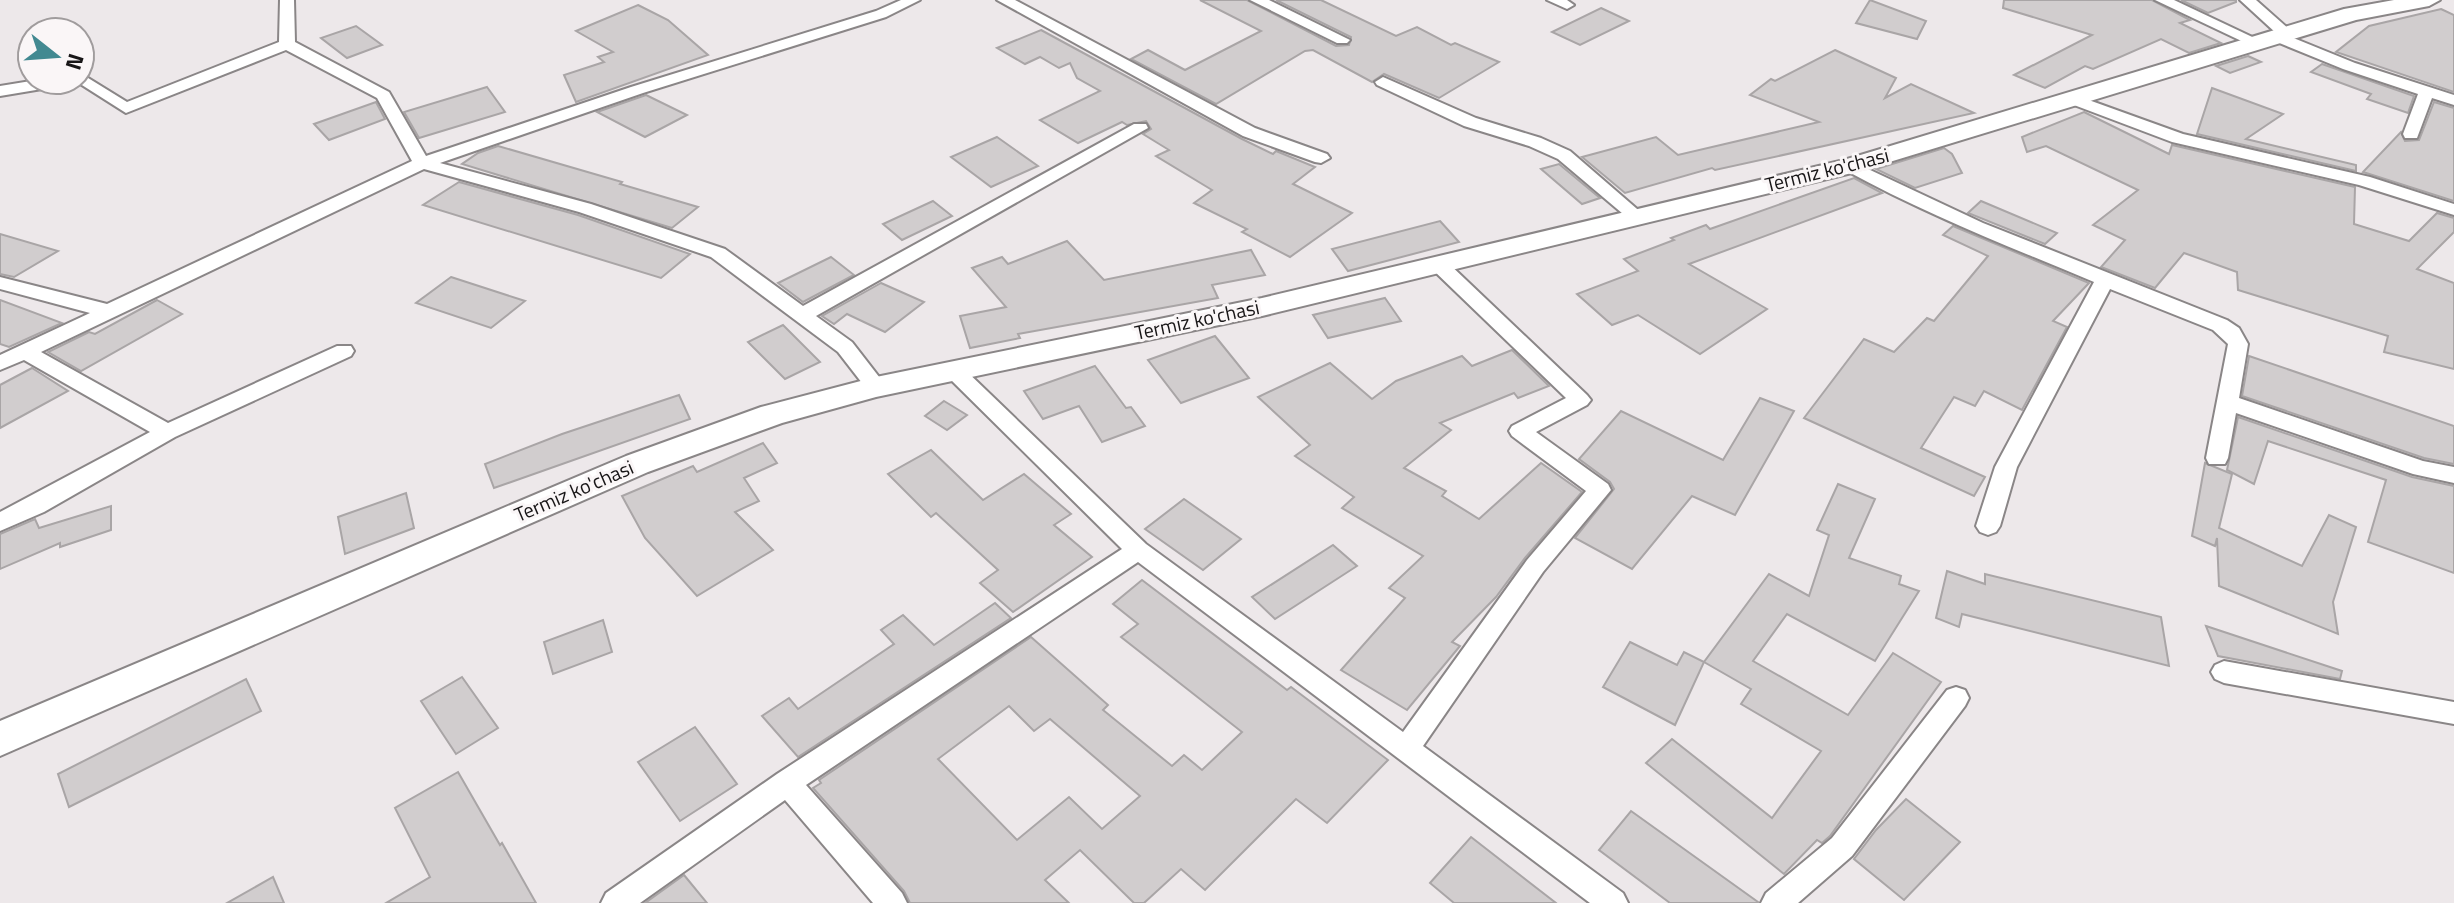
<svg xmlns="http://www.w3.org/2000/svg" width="2454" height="903" viewBox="0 0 2454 903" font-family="'Titillium Web',sans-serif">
  <rect width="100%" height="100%" fill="#ede8ea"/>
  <g fill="#d1cdce" stroke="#a9a5a6" stroke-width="2" fill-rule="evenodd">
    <polygon points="1200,0 1247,0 1336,46 1349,45 1351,37 1276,0 1321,0 1396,36 1417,27 1451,45 1455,43 1499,62 1439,98 1384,74 1372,82 1313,50 1305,51 1216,104 1131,59 1148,50 1185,70 1261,31"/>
    <polygon points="1870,0 1926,21 1917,39 1856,23"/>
    <polygon points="2004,0 2152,0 2190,20 2180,23 2221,43 2189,53 2161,39 2093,69 2085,66 2045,88 2014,75 2092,35 2003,8"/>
    <polygon points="2181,0 2236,0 2236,2 2208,13"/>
    <polygon points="638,5 668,20 708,55 576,102 564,75 604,62 598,57 613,52 576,31"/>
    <polygon points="1601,8 1629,21 1580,45 1552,32"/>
    <polygon points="2441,9 2454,15 2454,92 2336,52 2369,26"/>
    <polygon points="356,26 382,45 347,58 321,38"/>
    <polygon points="1041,30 1242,139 1273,154 1276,151 1315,167 1293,184 1352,213 1290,257 1242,232 1247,229 1194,203 1212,190 1156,156 1169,150 1143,134 1151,129 1146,121 1127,125 1122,122 1078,143 1040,120 1100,91 1077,78 1070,63 1059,68 1040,57 1025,64 997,48"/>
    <polygon points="1835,50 1896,78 1885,98 1911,84 1974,113 1715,170 1712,168 1625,193 1582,157 1656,137 1678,155 1819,122 1750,95 1771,79 1775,81"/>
    <polygon points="2248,56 2261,62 2230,73 2216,66"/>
    <polygon points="2322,64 2414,96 2408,113 2367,99 2371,94 2311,72"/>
    <polygon points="487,87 505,112 419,138 404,112"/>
    <polygon points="2212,88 2283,114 2246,139 2356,165 2356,171 2197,134"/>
    <polygon points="646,95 687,115 645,137 597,112"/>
    <polygon points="376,102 385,119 329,140 314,124"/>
    <polygon points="2434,102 2454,108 2454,201 2363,172 2401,132 2405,141 2419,140"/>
    <polygon points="2084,112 2169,154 2172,145 2355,187 2354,224 2409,241 2437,213 2454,218 2454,232 2417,269 2454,283 2454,369 2384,352 2388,336 2238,290 2237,272 2184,253 2155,288 2101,267 2125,240 2093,225 2138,190 2046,146 2027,152 2022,137"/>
    <polygon points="997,137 1038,166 991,187 951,157"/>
    <polygon points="498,146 622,182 620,184 698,207 672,228 462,164 478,153"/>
    <polygon points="1944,148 1952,154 1962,173 1915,188 1876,169"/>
    <polygon points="1559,164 1600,198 1582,204 1541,169"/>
    <polygon points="1854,178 1882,193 1689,264 1767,309 1700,354 1638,315 1612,325 1577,294 1638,271 1624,259 1674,240 1671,238 1706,225 1710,229"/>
    <polygon points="459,182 578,215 690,254 661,278 423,205"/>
    <polygon points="933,201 952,216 902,240 883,224"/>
    <polygon points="1981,201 2057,233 2045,244 1968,213"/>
    <polygon points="1440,221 1459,242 1348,271 1332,249"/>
    <polygon points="1953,226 2089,283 2053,321 2067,327 2022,410 1984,391 1975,406 1954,397 1921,448 1985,477 1974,496 1804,418 1864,339 1894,352 1927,318 1934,321 1988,256 1943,235"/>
    <polygon points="0,234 58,251 14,277 0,274"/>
    <polygon points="1067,241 1104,280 1251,250 1265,275 1212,285 1218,298 1018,334 1020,338 970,348 960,316 1006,307 972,268 1002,257 1008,264"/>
    <polygon points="831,257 854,275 803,302 778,283"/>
    <polygon points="451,277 525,301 491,328 416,303"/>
    <polygon points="881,283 924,302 885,332 847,314 834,324 822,316"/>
    <polygon points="1385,298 1401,321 1328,338 1313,315"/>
    <polygon points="0,300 62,323 9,347 0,344"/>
    <polygon points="157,300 182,314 81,371 48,352 89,332 95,334"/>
    <polygon points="783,325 820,362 785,379 748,342"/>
    <polygon points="1215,336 1249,378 1181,403 1148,360"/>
    <polygon points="1512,350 1549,386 1518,398 1514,393 1440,423 1451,430 1404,468 1446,491 1442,496 1479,519 1541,463 1582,492 1525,558 1496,597 1452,642 1460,646 1407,710 1341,670 1405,598 1389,588 1423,556 1342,508 1354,497 1295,456 1310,445 1258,397 1330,363 1372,399 1396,381 1462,356 1472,366"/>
    <polygon points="2249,356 2454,426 2454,464 2424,458 2242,396"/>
    <polygon points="1095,366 1126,408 1131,407 1145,426 1102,442 1079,406 1043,419 1024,391"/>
    <polygon points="32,368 68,391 0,428 0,385"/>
    <polygon points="679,395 690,419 494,488 485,464 562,434"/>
    <polygon points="1760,398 1794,411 1735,515 1692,496 1632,569 1575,538 1614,489 1610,482 1579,459 1621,411 1723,460"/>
    <polygon points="944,401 967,415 947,430 925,416"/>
    <polygon points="2238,417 2412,477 2454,486 2454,573 2368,542 2386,480 2268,441 2254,484 2227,470"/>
    <polygon points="763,443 777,463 744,478 759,501 735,512 773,550 697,596 645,538 622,496 693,466 697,472"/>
    <polygon points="931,450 983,500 1024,474 1071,514 1054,525 1092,557 1013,612 980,583 998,570 936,513 931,517 888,474"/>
    <polygon points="2205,463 2232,474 2219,528 2302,566 2329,515 2356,527 2333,602 2338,634 2219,586 2217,538 2215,546 2192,536"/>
    <polygon points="1838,484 1875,499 1849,558 1901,576 1899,584 1919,591 1875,661 1787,614 1753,661 1848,715 1893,653 1941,682 1830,836 1822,843 1817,840 1784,874 1646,763 1672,739 1772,818 1821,751 1741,704 1751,689 1704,662 1769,574 1809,596 1829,535 1817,530"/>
    <polygon points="406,493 414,528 345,554 338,517"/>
    <polygon points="1184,499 1241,539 1203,570 1145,529"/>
    <polygon points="111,506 111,530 60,547 60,543 0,569 0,534 35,519 39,528"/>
    <polygon points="1333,545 1357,566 1275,619 1252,597"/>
    <polygon points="1947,571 1985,584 1985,574 2161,617 2169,666 1962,614 1959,627 1936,618"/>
    <path d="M1142 580 1287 690 1291 687 1388 760 1327 823 1296 799 1205 890 1181 869 1144 903H1134L1080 850 1045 880 1069 903H910L904 891 813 788 821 783 819 780 1031 637 1108 705 1103 710 1172 766 1184 755 1202 770 1242 732 1121 637 1138 624 1113 604ZM1009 706 1034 731 1050 719 1140 796 1102 829 1069 797 1017 840 938 759Z"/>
    <polygon points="995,603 1011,618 798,757 762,716 789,698 798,709 894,644 881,630 903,615 934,645"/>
    <polygon points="603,620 612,652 553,674 544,642"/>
    <polygon points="2206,626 2342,671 2340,679 2218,656"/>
    <polygon points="1630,642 1677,665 1684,652 1704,662 1675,725 1603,687"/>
    <polygon points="462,677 498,728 456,754 421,701"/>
    <polygon points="246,679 261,711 69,807 58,774"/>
    <polygon points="695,727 737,784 680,821 638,762"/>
    <polygon points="458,772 500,845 502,843 536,903 386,903 430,877 395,808"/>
    <polygon points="1906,799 1960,842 1904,900 1854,859 1876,830"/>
    <polygon points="1631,811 1758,902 1758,903 1670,903 1599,850"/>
    <polygon points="1471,837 1556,903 1454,903 1430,883"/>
    <polygon points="684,875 707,903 645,903"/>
    <polygon points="273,877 284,903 227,903"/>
  </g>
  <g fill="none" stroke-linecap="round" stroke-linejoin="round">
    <g stroke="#8a8687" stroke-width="4">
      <g id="street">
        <polygon points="280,0 294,0 295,42 389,92 426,156 631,87 876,11 901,0 920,0 886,17 643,93 440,163 591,204 725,249 803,306 1134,124 1146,124 1148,128 816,316 852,342 883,382 886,387 883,392 869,392 838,352 711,257 579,212 424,169 41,352 168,423 337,346 351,346 354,351 351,356 175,437 44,512 0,531 0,512 150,432 24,360 0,370 0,355 90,313 0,289 0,277 107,304 412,161 377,98 286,50 126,113 74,80 66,85 0,96 0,86 37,80 80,80 80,73 127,102 279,42"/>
        <polygon points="997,0 1015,0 1255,128 1327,154 1330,158 1321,163 1315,162 1243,136"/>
        <polygon points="1250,0 1269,0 1350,40 1347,43 1337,43"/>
        <polygon points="1547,0 1567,0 1574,5 1567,9"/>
        <polygon points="2155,0 2174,0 2265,43 2262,46 2252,46"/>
        <polygon points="2240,0 2256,0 2291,31 2291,37 2355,63 2454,95 2454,105 2432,98 2417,138 2405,138 2403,134 2418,94 2343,69 2272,40 2269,37 2276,33"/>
        <polygon points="1383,77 1476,118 1541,138 1570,151 1644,215 1641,219 1629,219 1558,159 1529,146 1464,126 1377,85 1375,82"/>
        <polygon points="2072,94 2183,134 2370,177 2454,204 2454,215 2359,185 2172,142 2066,102 2064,99"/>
        <path d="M1851 161 1983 223 2227 320 2239 328 2248 344 2239 398 2423 461 2454 467V483L2413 474 2236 413 2228 458 2225 464H2209L2206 458 2228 344 2213 330 2110 289 2017 467 2000 526 1996 532 1988 535 1980 532 1976 526 1995 467 2094 282C2010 247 1925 214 1845 170L1842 166Z"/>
        <polygon points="1438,258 1445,260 1587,395 1591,400 1587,405 1536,432 1608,484 1611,490 1543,572 1423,746 1623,893 1628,903 1590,903 1138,562 806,785 902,893 907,903 873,903 785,800 640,903 601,903 606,893 777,774 1122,549 947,376 944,371 947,366 961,366 1146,544 1403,732 1527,560 1586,491 1512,436 1509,431 1512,426 1566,398 1431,268 1429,264 1431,260"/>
        <polygon points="2224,661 2454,702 2454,724 2224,683 2215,679 2211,672 2215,665"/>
        <polygon points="1956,687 1965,690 1969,698 1965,706 1852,856 1798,903 1761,903 1766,893 1832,838 1947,690"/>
      </g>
    </g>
    <g stroke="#8a8687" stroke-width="4">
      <polygon id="secondary" points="2394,0 2440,0 2429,6 2356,20 1860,171 1262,316 876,397 782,423 648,472 0,756 0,721 626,456 761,407 876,377 1262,298 1844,160 2344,9"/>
    </g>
    <use href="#street" fill="#fff" fill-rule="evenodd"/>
    <use href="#secondary" fill="#fff" fill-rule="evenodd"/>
  </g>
  <g text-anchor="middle" stroke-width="6" stroke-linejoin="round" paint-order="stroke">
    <g font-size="20" fill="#181617" stroke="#faf6f7">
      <text transform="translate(1827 170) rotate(-14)" y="7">Termiz ko'chasi</text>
      <text transform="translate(1197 320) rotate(-12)" y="7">Termiz ko'chasi</text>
      <text transform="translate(574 491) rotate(-23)" y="7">Termiz ko'chasi</text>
    </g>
  </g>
  <g transform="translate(56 56) rotate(107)"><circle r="38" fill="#faf6f7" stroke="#a09c9d" stroke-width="2"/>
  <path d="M0-6L14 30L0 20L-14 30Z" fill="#428991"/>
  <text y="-12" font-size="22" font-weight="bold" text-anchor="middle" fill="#181617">N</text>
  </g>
</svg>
